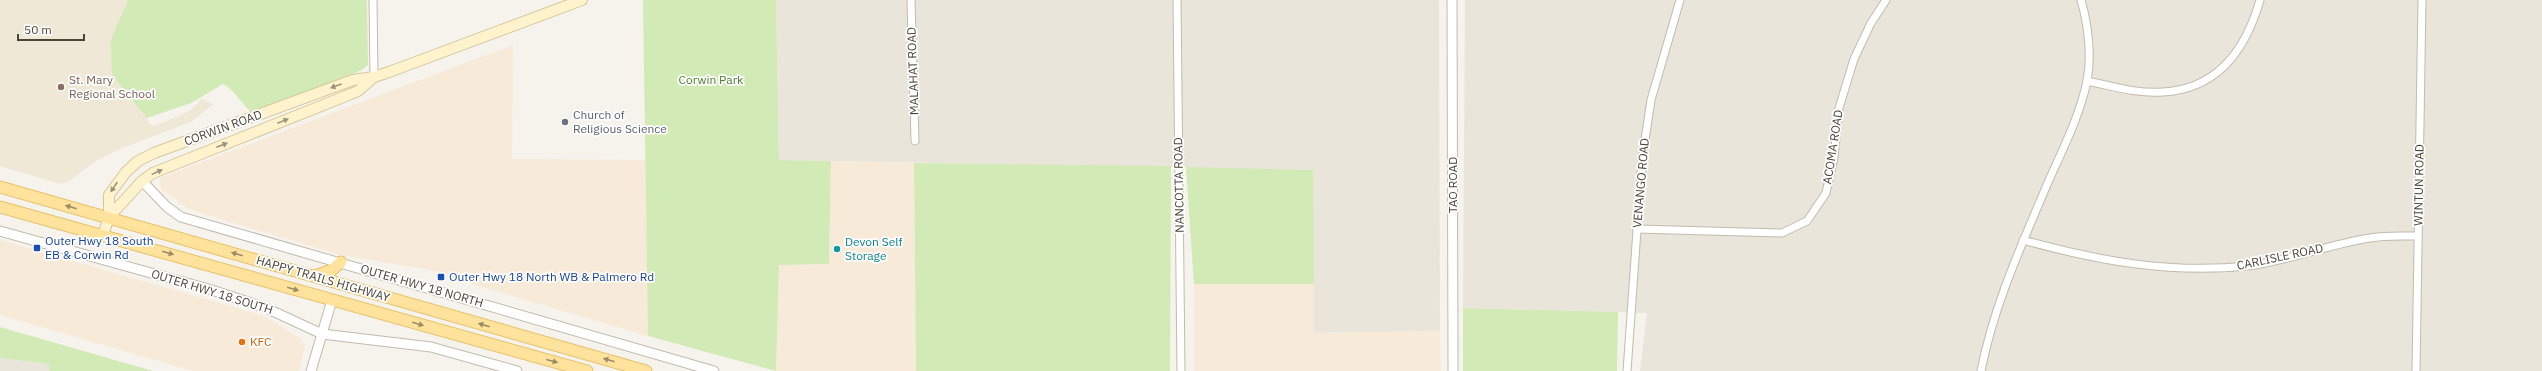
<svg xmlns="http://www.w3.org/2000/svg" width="2542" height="371" viewBox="0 0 2542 371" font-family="'IBM Plex Sans',sans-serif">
  <rect width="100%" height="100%" fill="#f6f3ec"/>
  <g fill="#eae5da">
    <polygon points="776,0 1439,0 1440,331 1314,333 1312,170 779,160"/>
    <polygon points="1465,0 2542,0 2542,371 1640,371 1647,313 1463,308"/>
    <polygon points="0,358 50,364 49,371 0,371"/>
  </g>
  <g fill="#f7ead8">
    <polygon points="513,45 512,159 646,160 648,336 475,285 442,272 340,255 204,214 187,208 161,189 160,178"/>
    <polygon points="831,161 914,163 916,371 776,371 779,265 829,264"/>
    <polygon points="0,240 261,315 300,338 305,345 299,371 193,371 0,315"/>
    <polygon points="1194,284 1314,284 1314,333 1440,331 1441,371 1194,371"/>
  </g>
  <polygon fill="#efe8d6" points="0,0 128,0 111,39 149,123 153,126 179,116 189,111 202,99 213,104 191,122 122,148 94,162 68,182 60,184 0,166"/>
  <g fill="#d2eab5">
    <path d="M128 0H367L368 65 362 70 253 112C245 110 236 90 223 84L191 103 147 118 112 75 111 39Z"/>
    <polygon points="643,0 776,0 779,160 831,161 829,264 779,265 776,371 648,336"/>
    <polygon points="914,163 1171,166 1170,371 916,371"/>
    <polygon points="1186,167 1313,170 1314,284 1194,284"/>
    <polygon points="1463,308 1618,312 1617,371 1463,371"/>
    <polygon points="0,327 153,371 49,371 49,364 0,358"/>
  </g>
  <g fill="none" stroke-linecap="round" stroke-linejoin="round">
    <g stroke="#c2bbae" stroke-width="9">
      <g id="minor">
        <polyline points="373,0 374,77"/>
        <polyline points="911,0 915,141"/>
        <polyline points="1177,0 1181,371"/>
        <path d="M2087 81C2112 86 2137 94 2163 92 2218 89 2246 49 2260 0"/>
        <polyline points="1637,229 1782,233 1807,221 1826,193 1834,157 1839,108 1854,59 1871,23 1886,0"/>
        <path d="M2023 240C2098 261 2171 274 2248 266 2289 261 2329 244 2370 238 2385 235 2402 236 2418 236"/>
        <polyline points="1627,371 1642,160 1651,100 1680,0"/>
        <path d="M1981 371C1994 304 2023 242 2049 180 2063 149 2080 115 2087 81 2092 56 2088 24 2081 0"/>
        <polyline points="2416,371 2422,0"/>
      </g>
    </g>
    <g stroke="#c2bbae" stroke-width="11">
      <g id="tertiary">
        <polyline points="1452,0 1453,371"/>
        <polyline points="142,181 167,207 181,217 714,371"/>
        <polyline points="0,231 212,290 266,308 322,334 431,347 517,371"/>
        <polyline points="311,371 332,300"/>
      </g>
    </g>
    <g stroke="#d6c79b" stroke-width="12">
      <g id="secondary">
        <polyline points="109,217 142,181 153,173 346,96 358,91 374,77"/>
        <polyline points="103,235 109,217 109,195 126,172 138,161 154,153 353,80 374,77 389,72 582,0"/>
      </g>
    </g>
    <g stroke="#e6c16a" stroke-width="13">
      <g id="primary">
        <polyline points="0,187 646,371"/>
        <polyline points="0,207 587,371"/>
        <polyline points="315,276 332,270 341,262"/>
      </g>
    </g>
    <use href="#minor" stroke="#fff" stroke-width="7"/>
    <use href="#tertiary" stroke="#fff" stroke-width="9"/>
    <use href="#secondary" stroke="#fff3cd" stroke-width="10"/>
    <use href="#primary" stroke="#ffe39c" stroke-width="11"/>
  </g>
  <defs><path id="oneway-solid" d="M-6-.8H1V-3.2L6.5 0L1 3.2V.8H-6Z"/></defs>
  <g fill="#9c937c">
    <use href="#oneway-solid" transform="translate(336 86) rotate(160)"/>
    <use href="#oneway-solid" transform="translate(283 121) rotate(-22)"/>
    <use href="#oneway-solid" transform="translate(222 145) rotate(-21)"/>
    <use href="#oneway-solid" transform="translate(157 172) rotate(-26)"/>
    <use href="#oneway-solid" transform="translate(114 187) rotate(124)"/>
  </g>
  <g fill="#9c8c66">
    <use href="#oneway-solid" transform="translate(71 207) rotate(-164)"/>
    <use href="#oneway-solid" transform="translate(168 253) rotate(16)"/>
    <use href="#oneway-solid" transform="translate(237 254) rotate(-164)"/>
    <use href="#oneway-solid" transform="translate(293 289) rotate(16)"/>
    <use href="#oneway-solid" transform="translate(418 324) rotate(16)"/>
    <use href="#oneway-solid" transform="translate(484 325) rotate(-164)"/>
    <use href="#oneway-solid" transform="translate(609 360) rotate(-164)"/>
    <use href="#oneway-solid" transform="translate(552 361) rotate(15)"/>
  </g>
  <circle fill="#8d6e63" stroke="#fff" stroke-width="1.5" cx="61" cy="87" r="4"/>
  <circle fill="#6b7280" stroke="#fff" stroke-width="1.5" cx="565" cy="122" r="4"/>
  <g fill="#1a4fb4" stroke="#fff" stroke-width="1.5">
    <rect x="33" y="244" width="8" height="8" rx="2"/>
    <rect x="437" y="273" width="8" height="8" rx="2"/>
  </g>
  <circle fill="#0f9aa8" stroke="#fff" stroke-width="1.5" cx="837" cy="249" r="4"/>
  <circle fill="#e8710a" stroke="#fff" stroke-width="1.5" cx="242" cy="342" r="4"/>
  <g text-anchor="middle" stroke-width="3.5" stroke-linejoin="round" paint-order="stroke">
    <g font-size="12" fill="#4b4439" stroke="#fff">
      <text transform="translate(913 71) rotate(-92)" y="4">MALAHAT ROAD</text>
      <text transform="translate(223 128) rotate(-20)" y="4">CORWIN ROAD</text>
      <text transform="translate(1833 147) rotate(-81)" y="4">ACOMA ROAD</text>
      <text transform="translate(1641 183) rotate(-85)" y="4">VENANGO ROAD</text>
      <text transform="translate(1179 185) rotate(-91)" y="4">NANCOTTA ROAD</text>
      <text transform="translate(1453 185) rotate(-90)" y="4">TAO ROAD</text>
      <text transform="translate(2419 185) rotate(-89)" y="4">WINTUN ROAD</text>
      <text transform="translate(2280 257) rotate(-12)" y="4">CARLISLE ROAD</text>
      <text transform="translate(323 279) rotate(16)" y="4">HAPPY TRAILS HIGHWAY</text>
      <text transform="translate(422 286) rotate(16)" y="4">OUTER HWY 18 NORTH</text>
      <text transform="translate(212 292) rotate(17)" y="4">OUTER HWY 18 SOUTH</text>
    </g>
    <g font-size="12" fill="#785e54" stroke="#fff" text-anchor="start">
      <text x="69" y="84">St. Mary<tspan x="69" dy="14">Regional School</tspan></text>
    </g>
    <g font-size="12" fill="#4a7f2a" stroke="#fff">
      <text x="711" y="84">Corwin Park</text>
    </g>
    <g font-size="12" fill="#5b616d" stroke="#fff" text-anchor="start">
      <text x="573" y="119">Church of<tspan x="573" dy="14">Religious Science</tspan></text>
    </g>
    <g font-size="12" fill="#164399" stroke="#fff" text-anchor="start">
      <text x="45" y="245">Outer Hwy 18 South<tspan x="45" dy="14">EB &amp; Corwin Rd</tspan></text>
      <text x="449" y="281">Outer Hwy 18 North WB &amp; Palmero Rd</text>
    </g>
    <g font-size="12" fill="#0d838f" stroke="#fff" text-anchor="start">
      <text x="845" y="246">Devon Self<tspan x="845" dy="14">Storage</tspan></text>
    </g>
    <g font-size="12" fill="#c56008" stroke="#fff" text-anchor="start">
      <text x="250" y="346">KFC</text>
    </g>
  </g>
  <path d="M18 34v6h66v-6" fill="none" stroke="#4b4439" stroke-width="2"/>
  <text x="24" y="34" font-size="12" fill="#4b4439" stroke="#ffffff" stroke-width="3" paint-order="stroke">50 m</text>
</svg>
